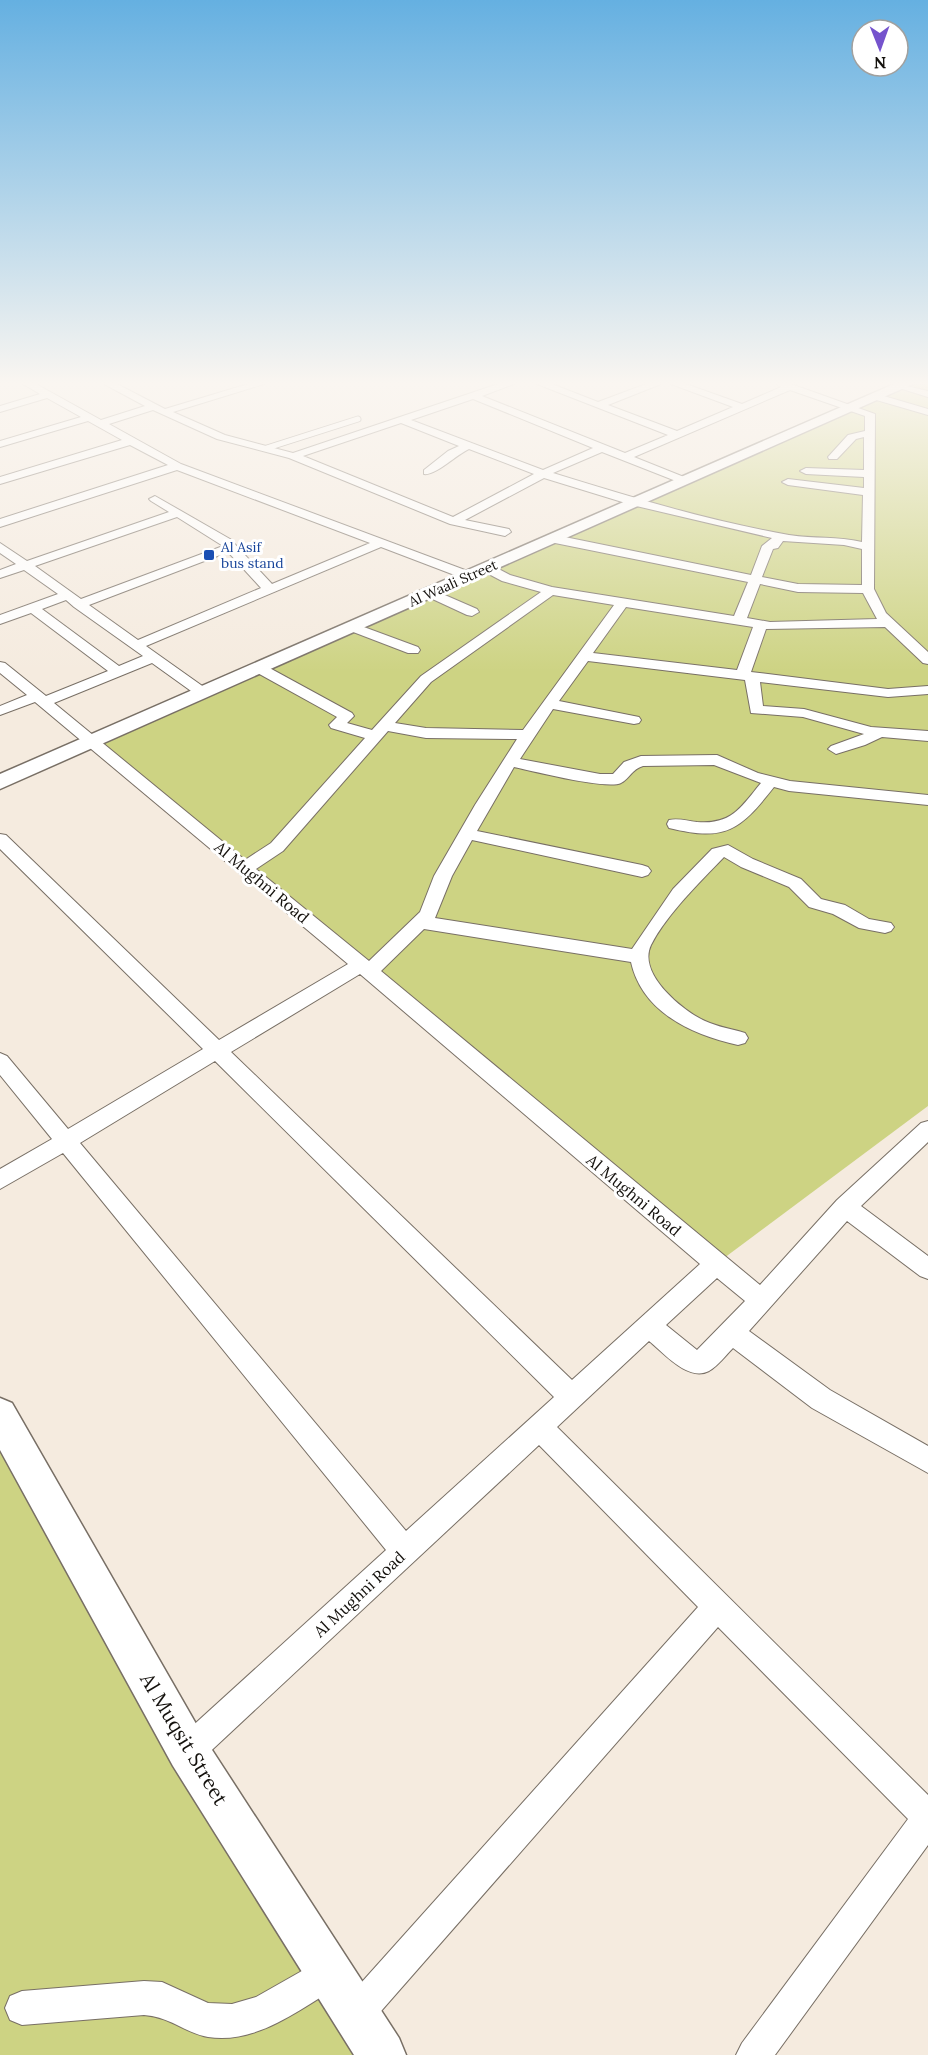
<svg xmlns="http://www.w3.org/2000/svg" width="928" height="2055" viewBox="0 0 928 2055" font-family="Lora,serif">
  <rect width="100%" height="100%" fill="#f5ebdf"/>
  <g fill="#cdd383">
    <polygon points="905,384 928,384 928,1106 716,1264 93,741"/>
    <polygon points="0,1434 403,2055 0,2055"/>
  </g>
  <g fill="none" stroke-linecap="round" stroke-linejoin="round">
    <g stroke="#786f65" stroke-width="7">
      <polyline id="lane" points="267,448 358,419"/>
    </g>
    <g stroke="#786f65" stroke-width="2">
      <g id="street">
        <path d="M23 384H36L101 420 145 406 104 384H117L165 409 248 384H264L173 412 225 435 293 453 498 384H514L482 396 625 453 668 435 537 384H552L598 402 646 384H661L608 405 677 431 733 407 671 384H686L742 404 781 387 776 384H791L875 414 874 589 886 613 928 652V664L923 663 885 627 766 629 751 672 888 689 928 686V694L888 697 760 682 763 706 804 709 871 727 928 731V741L882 737 865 745 836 754 828 749 831 746 864 734 803 717 751 713 745 680 588 661 559 701 639 717 641 720 639 723 634 724 553 709 520 759 600 774H613L624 762 641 756 717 755 758 773 790 781 928 795V805L789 791 774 787C740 830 726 842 669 828L667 824 669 820C678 818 688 821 697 822 732 825 741 807 761 783L714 765 643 766C632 769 630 778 621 783 607 790 533 771 514 767L477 831 642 865 648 867 651 871 648 875 642 877 472 840 452 876 435 918 632 949 673 889 712 849 728 845 753 859 801 879 821 899 845 905 869 919 891 923 894 927 891 931 885 933 859 928 833 914 809 907 789 887 741 867 724 857C700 882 667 914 651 945 637 974 683 1011 705 1021 718 1027 732 1029 745 1033L748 1038 745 1043 738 1045C692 1035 642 1012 631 962L424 929 381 971 760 1285 837 1200 921 1123 928 1121V1142L861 1206 928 1256V1279L920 1276 847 1221 749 1331 830 1390 928 1446V1473L812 1408 733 1348C726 1355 718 1366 709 1371 688 1382 664 1353 649 1341L557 1427 928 1795V1845L775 2055H736L742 2043 908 1819 718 1627 368 2026 356 2031 344 2026 339 2014 344 2002 698 1607 539 1445 199 1762 188 1766 177 1762 173 1751 177 1740 386 1550 63 1153 0 1189V1169L52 1139 0 1075V1053L7 1056 68 1129 203 1049 0 849V834L6 835 219 1040 348 964 35 702 0 715V706L27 695 0 673V662L5 663 46 696 108 671 31 613 0 624V615L58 594 24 570 0 578V570L16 564 0 553V543L27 561 169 512 151 501 149 499 155 496 230 539 272 584 370 543 177 470 0 527V519L168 465 130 445 0 484V477L122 440 88 421 0 447V441L81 417 47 398 0 412V406L40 394ZM790 390 865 416V431L848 435 828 457 829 459H837L856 439 864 437V470L806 468 800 471 806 474 864 477V488L788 479 782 482 788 485 863 495 862 542C838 536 814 539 789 535 710 521 630 497 553 473L602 452 681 483H689V479L634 457ZM473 399 593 448 543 470 411 420ZM153 410 217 439 289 458 450 524 505 536 511 532 509 529 465 520 544 478 632 505 772 538 762 546 751 575 555 535 549 539 555 543 748 582 734 616 552 587 510 575 491 565H483L481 568 483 571 502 581 541 592 421 676 372 730 347 723 354 716 352 713 264 665H254L252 668 254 671 337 717 329 725 331 728 365 738 271 843 245 860 54 703 152 663 198 696H208L210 693 208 690 146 646 381 547 465 579H473L475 576 473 573 181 464 109 424ZM401 423 459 446 448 451 424 470V474C435 476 456 455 469 449L534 474 453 517 303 456ZM177 517 223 546 81 599 35 566ZM783 541 844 545 862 549V585L798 584 762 577 773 549 778 548ZM228 552 261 588 138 640 89 605ZM760 584 798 592 863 593 877 619 770 622 747 618ZM553 595 614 605 523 730 426 728 395 723 431 682ZM66 600 74 607 143 656 119 666 42 609ZM626 607 753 627 737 670 593 653ZM388 731 426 738 517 739 475 805 434 876 420 912 369 961 256 869 283 851ZM360 974 700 1264 572 1380 231 1052ZM215 1061 554 1397 406 1531 80 1143ZM717 1278 745 1301 697 1350 666 1325Z"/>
        <polygon points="898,384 928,391 928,397 899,388"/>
        <polygon points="877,394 928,409 928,415 873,399 872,397"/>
        <polygon points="431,589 477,609 479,612 472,616 467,615 426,596 425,593"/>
        <polygon points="353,623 418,647 420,650 418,653 408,653 348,630 346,627"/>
        <path d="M330 1955 342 1960 347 1972 342 1984C303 2007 257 2045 208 2037 185 2033 171 2017 144 2015L22 2025 10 2020 5 2008 10 1996 22 1991 144 1981 162 1982 208 2003 232 2004 256 1997Z"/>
      </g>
    </g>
    <g stroke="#786f65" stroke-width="3">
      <g id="secondary">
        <polygon points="894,384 913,384 0,789 0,774"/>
        <polygon points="0,1398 12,1403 203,1736 399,2038 406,2055 354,2055 173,1766 0,1450"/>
      </g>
    </g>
    <use href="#lane" stroke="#fff" stroke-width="5"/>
    <use href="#street" fill="#fff" fill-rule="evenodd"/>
    <use href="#secondary" fill="#fff" fill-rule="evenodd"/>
  </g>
  <linearGradient id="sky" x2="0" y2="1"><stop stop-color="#65b0e1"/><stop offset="0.57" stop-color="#faf6f1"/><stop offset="1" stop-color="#faf6f1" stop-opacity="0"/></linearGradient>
  <rect width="928" height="672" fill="url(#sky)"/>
  <rect fill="#1a4fb4" stroke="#fff" stroke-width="2" x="203" y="549" width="12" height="12" rx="3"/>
  <g text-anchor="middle" stroke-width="6" stroke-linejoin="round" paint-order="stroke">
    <g font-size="14" fill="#164399" stroke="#fff" text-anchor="start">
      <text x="221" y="552">Al Asif<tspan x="221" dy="16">bus stand</tspan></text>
    </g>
    <g font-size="14" fill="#14110d" stroke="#fff">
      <text transform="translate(453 583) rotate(-24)" y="5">Al Waali Street</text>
    </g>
    <g font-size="16" fill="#14110d" stroke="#fff">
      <text transform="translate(262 882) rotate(40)" y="6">Al Mughni Road</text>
      <text transform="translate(634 1195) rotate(40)" y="6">Al Mughni Road</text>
      <text transform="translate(359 1594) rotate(-43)" y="6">Al Mughni Road</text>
    </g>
    <g font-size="20" fill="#14110d" stroke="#fff">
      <text transform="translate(184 1739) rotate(59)" y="7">Al Muqsit Street</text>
    </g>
  </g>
  <g transform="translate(880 48) rotate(179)"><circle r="28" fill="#ffffff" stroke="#a1a09e" stroke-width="1.5"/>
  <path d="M0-4.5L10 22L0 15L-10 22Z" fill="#7553cd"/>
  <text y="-9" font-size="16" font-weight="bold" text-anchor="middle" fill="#14110d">N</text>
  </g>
</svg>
